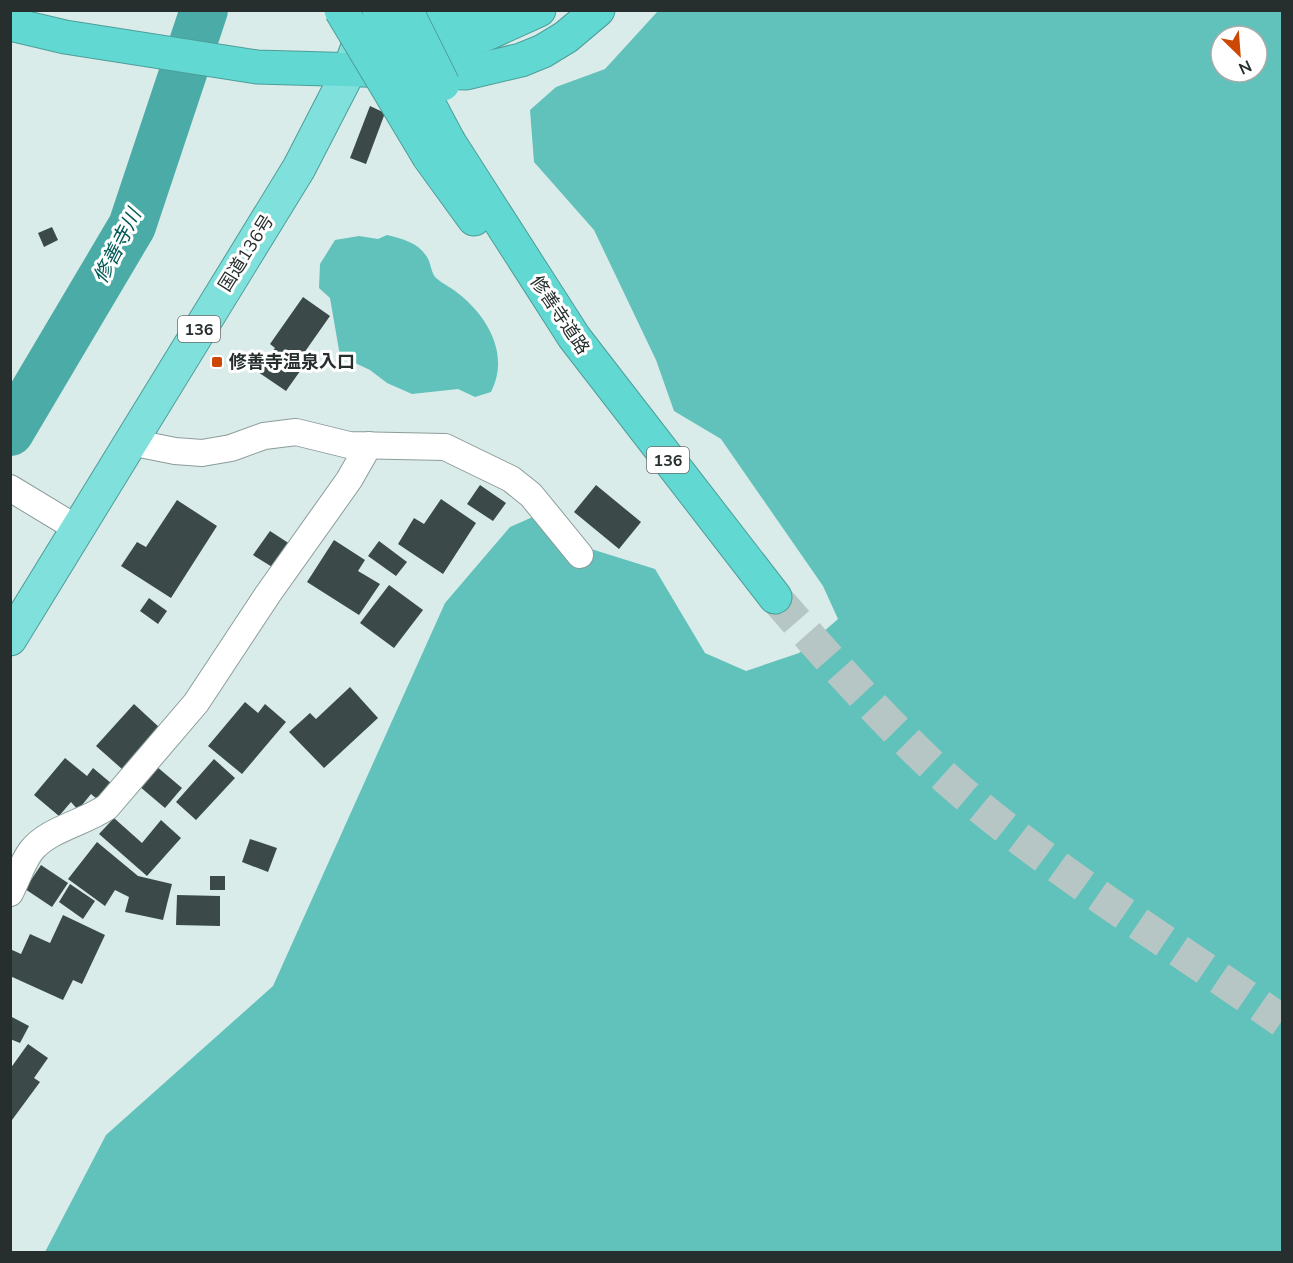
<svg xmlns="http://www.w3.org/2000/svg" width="1293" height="1263" viewBox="0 0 1293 1263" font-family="'Nunito Sans','Noto Sans JP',sans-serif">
  <rect width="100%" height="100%" fill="#daecea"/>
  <g fill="#61c1bb" fill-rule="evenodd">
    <path d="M658 11H1282V1252H45L106 1135 273 986 445 603 510 527 535 516 572 543 655 569 705 653 746 671 799 653 838 619 823 586 721 439 674 411 656 360 594 230 534 162 530 110 556 87 605 69ZM1221 36H1257V72H1221Z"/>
    <path d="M387 235C401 238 419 243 427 257 431 263 431 273 436 278 443 284 452 288 459 294 488 317 510 355 491 392L475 397 458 389 412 394 387 383 370 370 340 356 330 298 319 288 320 264 335 240 359 236 378 239Z"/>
  </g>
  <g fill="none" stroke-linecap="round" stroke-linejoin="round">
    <polyline stroke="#4baca7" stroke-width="48" points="10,432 132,226 204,10"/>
  </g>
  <g fill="#3b4a49">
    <polygon points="370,106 385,113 366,164 350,158"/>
    <polygon points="52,227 58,240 44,247 38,233"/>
    <polygon points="303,297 330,316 304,353 310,357 286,391 258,372 275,348 270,344"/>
    <polygon points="480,485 506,503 493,521 467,504"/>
    <polygon points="596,485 641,522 619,549 574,512"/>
    <polygon points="441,499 476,523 443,574 398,544 414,518 424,524"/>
    <polygon points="177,500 217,526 171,598 121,566 137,542 146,547"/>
    <polygon points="270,531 293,546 277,570 253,555"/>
    <polygon points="334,540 365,560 358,571 380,584 359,615 307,582"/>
    <polygon points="379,541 407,562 396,576 368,556"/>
    <polygon points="389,585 423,610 394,648 360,623"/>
    <polygon points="149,598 167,611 158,624 140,611"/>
    <polygon points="350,687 378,718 324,768 289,732 310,713 316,719"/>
    <polygon points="245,702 258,713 265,704 286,722 242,774 208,746"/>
    <polygon points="134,704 160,728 122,769 96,746"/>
    <polygon points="65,758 87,776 93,768 118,789 104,805 91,794 78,810 71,802 59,816 34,795"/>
    <polygon points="214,759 235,778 196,820 176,802"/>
    <polygon points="156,766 182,788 165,808 139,786"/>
    <polygon points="114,818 142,843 161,820 181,838 147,876 99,834"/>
    <polygon points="250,839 277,848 268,872 242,862"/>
    <polygon points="97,842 138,876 172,884 163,920 125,912 129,897 115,890 105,906 68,879"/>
    <polygon points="41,865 68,883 52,907 25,889"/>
    <rect x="210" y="876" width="15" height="14"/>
    <polygon points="70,884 95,901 83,919 59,902"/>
    <polygon points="177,895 220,896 220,926 176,925"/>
    <polygon points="63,915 105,935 82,984 73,980 63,1000 10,976 10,949 21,954 30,934 50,943"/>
    <polygon points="10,1016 29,1026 20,1043 10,1039"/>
    <polygon points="28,1044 48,1058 34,1078 40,1082 12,1120 10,1069"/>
  </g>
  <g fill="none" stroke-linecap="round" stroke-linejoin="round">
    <path stroke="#b6c6c4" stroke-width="33" stroke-dasharray="33 16" stroke-linecap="butt" d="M775 597C827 657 879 716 937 770 1039 863 1169 942 1282 1021"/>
    <g stroke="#8b9c9a" stroke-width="28">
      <g id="minor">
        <polyline points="130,442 175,451 202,453 231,448 264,436 296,432 349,445 445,447 511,479 531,495 580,555"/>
        <polyline points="10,488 76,528"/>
        <path d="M10 893C17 880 22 863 31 851 48 829 84 823 107 807L196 703 268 594 349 480 369 445"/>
      </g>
    </g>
    <g stroke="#4d9d99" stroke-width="35">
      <polyline id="trunk" points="10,639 299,168 349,71 358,46"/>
    </g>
    <g stroke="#4d9d99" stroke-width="35">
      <g id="motorway">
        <path d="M434 10C447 26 472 26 491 22"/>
        <polyline points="10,24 65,37 257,67 466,73 521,60 543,51 566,37 598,10"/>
        <polyline points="398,58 484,35 539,10"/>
        <polyline points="449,142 574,337 775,597"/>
        <polyline points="429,157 474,219"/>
      </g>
    </g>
    <use href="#minor" stroke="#fff" stroke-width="26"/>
    <use href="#trunk" stroke="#80e0db" stroke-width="33"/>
    <use href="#motorway" stroke="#61d9d2" stroke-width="33"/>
    <g stroke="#4d9d99" stroke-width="35" stroke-linecap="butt">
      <g id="motorway-bridge">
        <polyline points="341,10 429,157"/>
        <polyline points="379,10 449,142"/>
        <polyline points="406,10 443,84"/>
      </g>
    </g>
    <use href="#motorway-bridge" stroke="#61d9d2" stroke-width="33"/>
  </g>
  <rect fill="#cd4805" stroke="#fff" stroke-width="2" x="211" y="356" width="12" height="12" rx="3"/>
  <g text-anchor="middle" stroke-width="6" stroke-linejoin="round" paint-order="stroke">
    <g fill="#fff" stroke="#686d6d" stroke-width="1.5">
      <rect x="178" y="316" width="42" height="26" rx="4.5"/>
      <rect x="647" y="447" width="42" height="26" rx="4.5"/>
    </g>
    <g font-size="16" font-weight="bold" fill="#272e2e">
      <text x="199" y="335">136</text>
      <text x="668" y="466">136</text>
    </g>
    <g font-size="18" fill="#272e2e" stroke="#fff">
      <text transform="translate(246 253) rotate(-58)" y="6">国道136号</text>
      <text transform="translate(560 315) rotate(56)" y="6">修善寺道路</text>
    </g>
    <g font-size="18" font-weight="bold" fill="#272e2e" stroke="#fff" text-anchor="start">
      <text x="229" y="368">修善寺温泉入口</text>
    </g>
    <g font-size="20" font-style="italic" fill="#005a56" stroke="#fff">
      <text transform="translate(117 246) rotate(-63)" y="7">修善寺川</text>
    </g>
  </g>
  <rect width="1293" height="1263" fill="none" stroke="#272e2e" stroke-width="24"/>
  <g transform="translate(1239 54) rotate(155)"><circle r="28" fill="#ffffff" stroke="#a9abab" stroke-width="1.5"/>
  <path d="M0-4.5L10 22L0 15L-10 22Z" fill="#cd4805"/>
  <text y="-9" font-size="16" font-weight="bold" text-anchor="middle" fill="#272e2e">N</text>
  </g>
</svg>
